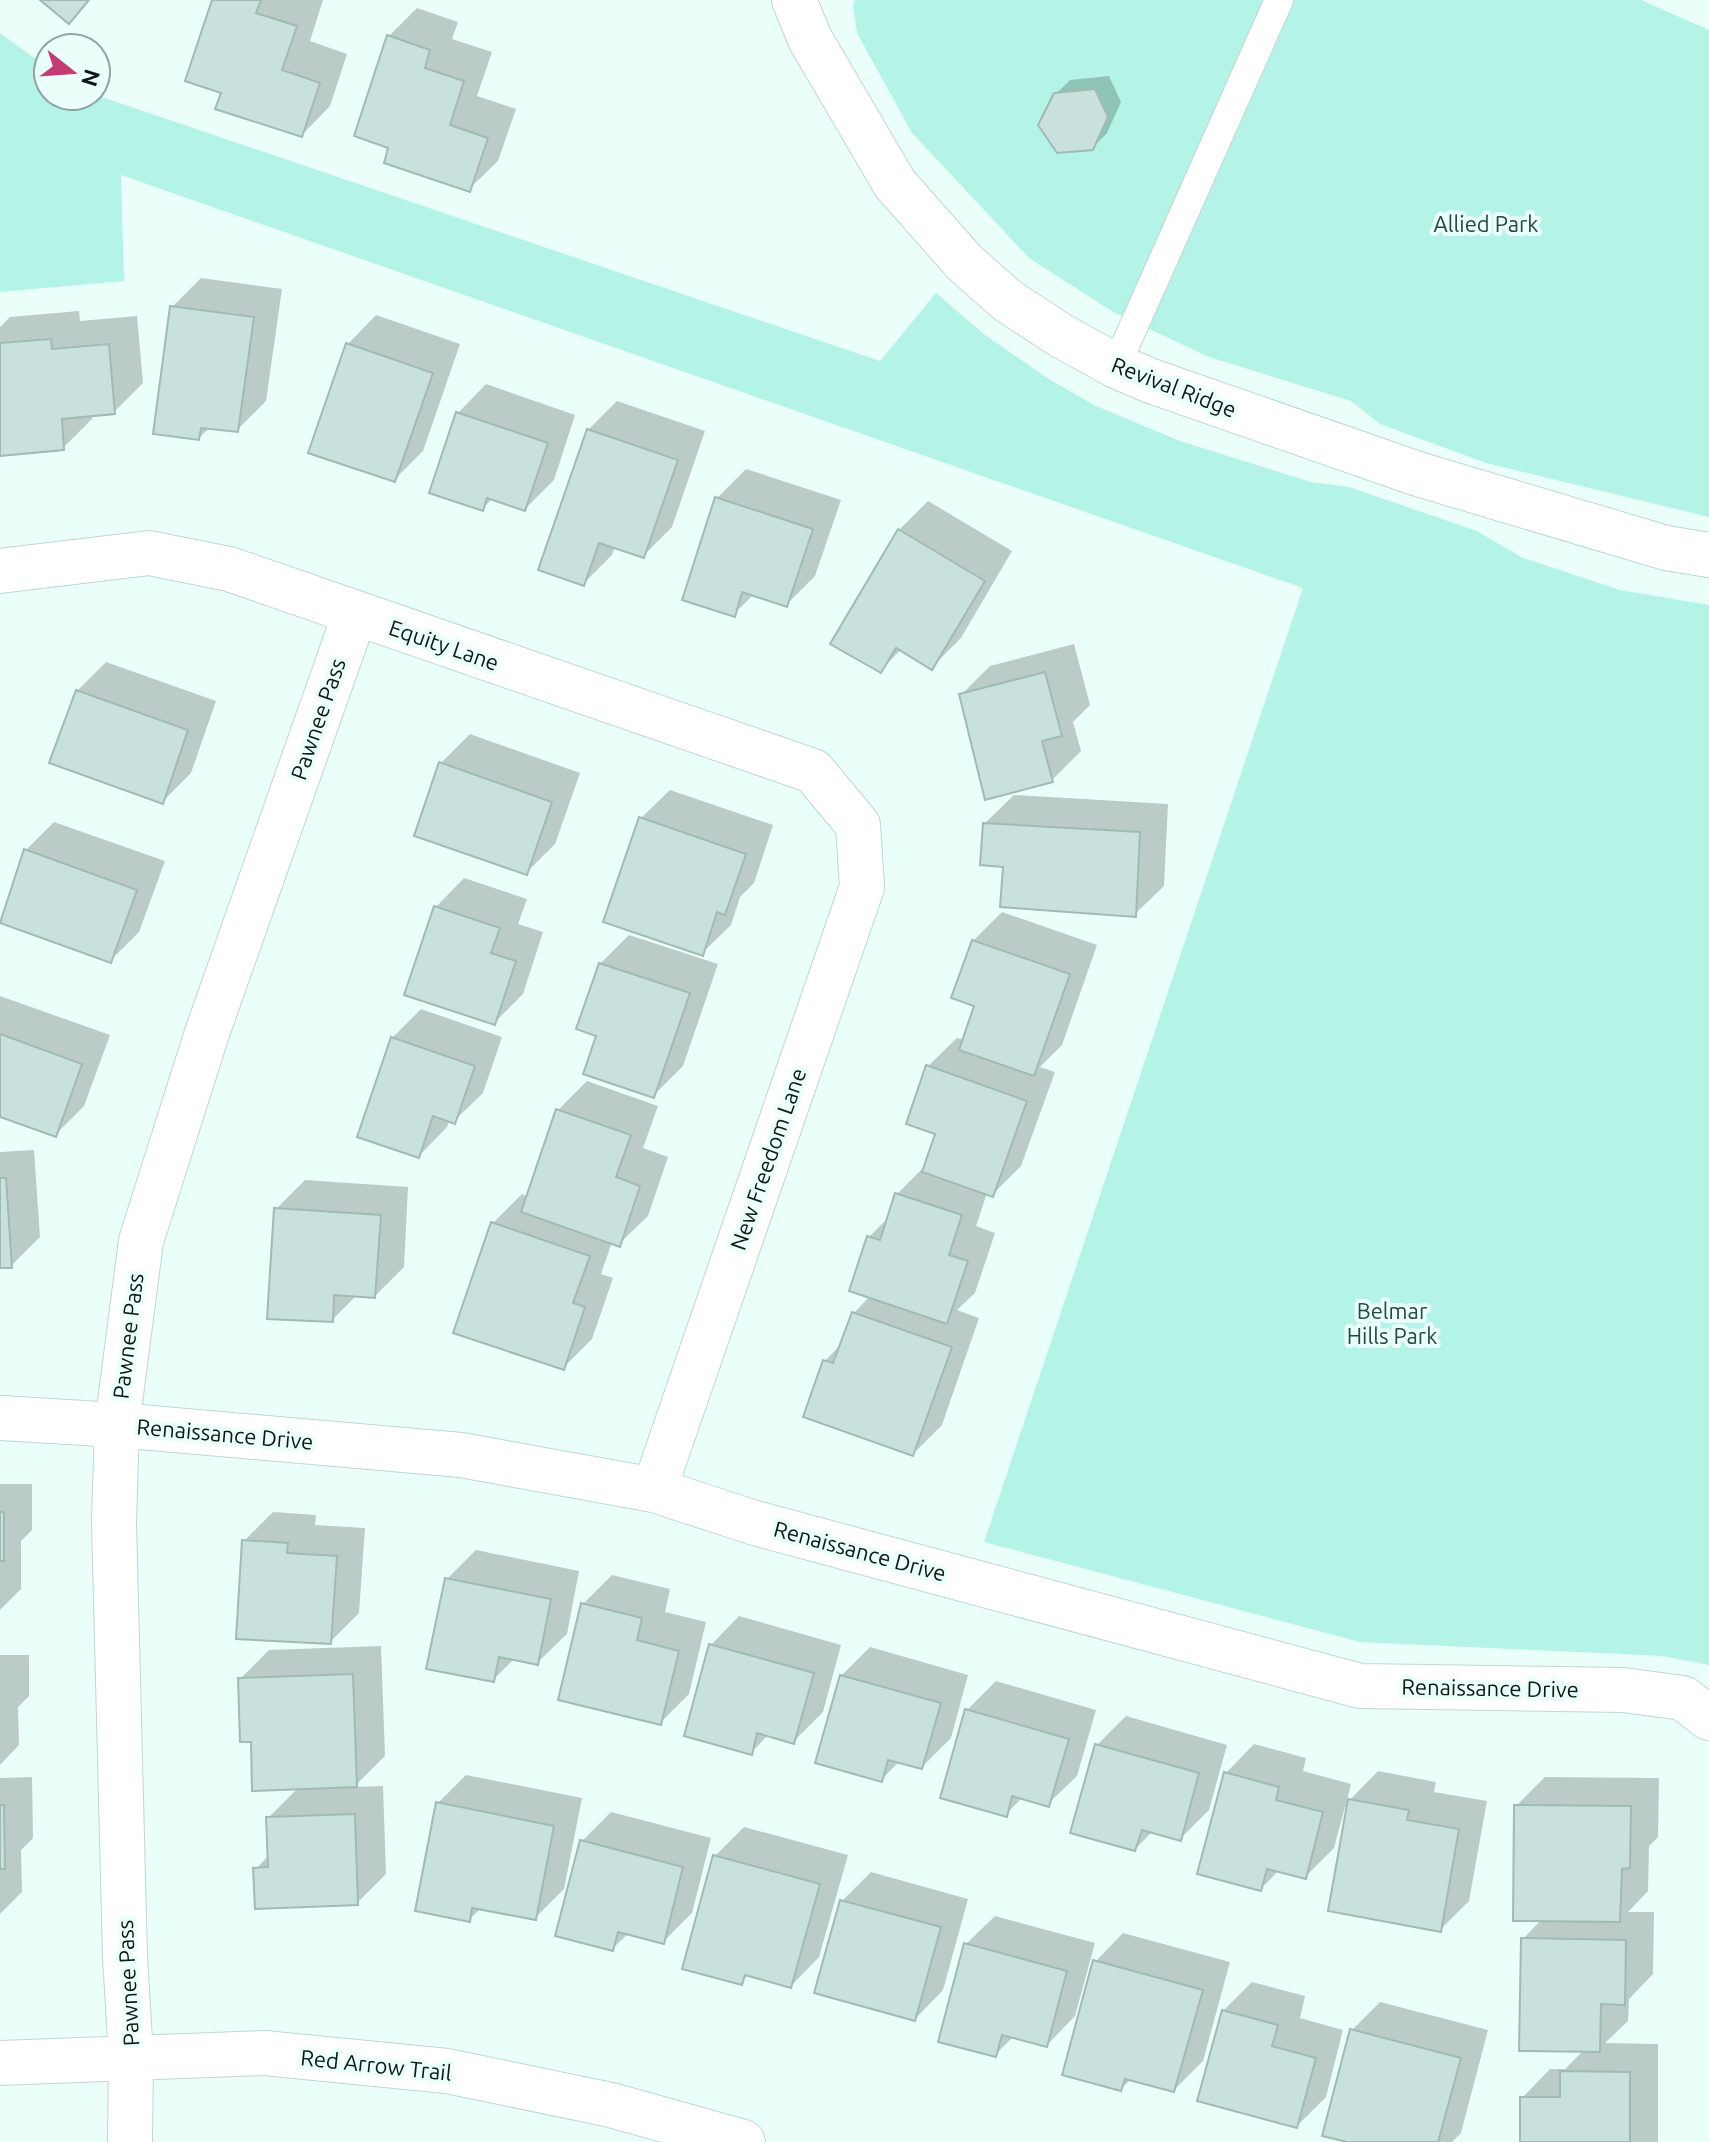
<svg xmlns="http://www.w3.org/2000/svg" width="1709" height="2142" viewBox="0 0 1709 2142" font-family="Ubuntu,sans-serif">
  <rect width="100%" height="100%" fill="#eafffa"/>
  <g fill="#b4f4e7">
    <polygon points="855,0 1641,0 1709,30 1709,517 1486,463 1380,424 1351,401 1209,357 1113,312 1029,258 912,133 857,33 853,5"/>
    <polygon points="0,33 48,68 48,96 96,95 880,361 936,293 985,335 1049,379 1094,405 1180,441 1311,482 1349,487 1477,531 1521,557 1620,590 1709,605 1709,1665 1662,1656 1360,1642 984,1542 1303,588 121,175 124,281 0,292"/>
  </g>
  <g fill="#0003">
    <polygon points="214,0 323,0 310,41 347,54 330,106 302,135 224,92"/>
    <polygon points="417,8 458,22 452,39 492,52 477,96 516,109 498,161 469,189 391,146 388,37"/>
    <polygon points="1109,76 1121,102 1107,133 1092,148 1056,94 1070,80"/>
    <polygon points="201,278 282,289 266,401 237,430 210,427 199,438 172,307"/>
    <polygon points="79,311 80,321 137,316 143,383 114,412 92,414 92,419 63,448 0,454 0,327 10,317"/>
    <polygon points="376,315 460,344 423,451 394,480 348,344"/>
    <polygon points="486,384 575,415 554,480 525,509 493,498 482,509 458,413"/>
    <polygon points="617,401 705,431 672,527 643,556 615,546 612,555 583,584 588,430"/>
    <polygon points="746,469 841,500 815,576 786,605 754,594 734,614 717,498"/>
    <polygon points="928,501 1012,551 961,638 932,667 902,649 880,670 899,530"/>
    <polygon points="1074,644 1090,705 1073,722 1081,751 1052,780 961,695 990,666"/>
    <polygon points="106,662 216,701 191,773 162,802 77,691"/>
    <polygon points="470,734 580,773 555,844 526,873 441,763"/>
    <polygon points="670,790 773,825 754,883 740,897 731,925 702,953 641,818"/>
    <polygon points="1014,795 1168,804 1164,886 1135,914 1005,865 985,823"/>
    <polygon points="54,822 165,861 139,932 110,961 26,850"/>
    <polygon points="464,878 527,899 518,924 543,932 523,994 494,1023 436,907"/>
    <polygon points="1002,912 1097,945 1062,1045 1040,1067 1055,1072 1021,1166 992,1195 987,1193 976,1226 995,1233 975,1293 957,1310 979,1318 942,1425 913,1454 825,1361 842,1343 854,1313 870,1296 869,1237 890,1216 897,1194 927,1164 938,1133 928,1066 957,1038 965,1040 977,1005 973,941"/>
    <polygon points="629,935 718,964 683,1066 654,1095 598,1035 600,964"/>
    <polygon points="0,996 110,1035 84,1106 55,1135 0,1115"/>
    <polygon points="421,1009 502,1037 483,1093 454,1121 450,1120 447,1127 419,1156 392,1038"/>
    <polygon points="587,1081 658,1106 643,1148 668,1157 648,1216 619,1244 612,1242 601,1274 613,1278 592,1339 563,1368 493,1223 522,1194 528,1197 558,1110"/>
    <polygon points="34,1150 40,1237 11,1266 0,1266 0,1152"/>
    <polygon points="305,1180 408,1187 404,1267 375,1296 357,1295 332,1320 276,1209"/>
    <polygon points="0,1484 32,1484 32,1530 21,1541 21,1589 0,1610"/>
    <polygon points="273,1512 316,1515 315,1525 365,1528 359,1613 330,1642 244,1541"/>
    <polygon points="476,1550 579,1571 567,1634 538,1662 515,1658 493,1680 447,1579"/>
    <polygon points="612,1575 670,1589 665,1612 706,1622 689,1694 660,1723 583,1604"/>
    <polygon points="739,1616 841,1645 823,1712 794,1741 769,1734 751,1753 711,1645"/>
    <polygon points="381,1646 385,1756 354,1787 383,1786 386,1874 357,1903 256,1869 269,1855 268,1818 298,1788 253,1739 240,1679 269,1650"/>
    <polygon points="870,1647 968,1675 951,1738 922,1767 900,1761 882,1779 841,1676"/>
    <polygon points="0,1655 29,1655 29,1696 18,1707 19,1745 0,1765"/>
    <polygon points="996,1681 1096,1710 1077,1776 1048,1804 1023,1797 1006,1814 967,1710"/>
    <polygon points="1126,1716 1227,1745 1209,1810 1180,1839 1153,1831 1135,1849 1097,1745"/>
    <polygon points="1254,1744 1306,1758 1303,1771 1351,1784 1346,1804 1378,1771 1436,1782 1434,1792 1487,1801 1469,1901 1440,1930 1348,1807 1345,1807 1334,1848 1305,1877 1279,1870 1261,1889 1226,1773"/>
    <polygon points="466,1775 582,1798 564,1889 535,1918 481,1908 469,1920 438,1803"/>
    <polygon points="32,1777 33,1838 21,1850 22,1892 0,1914 0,1778"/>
    <polygon points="1545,1777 1659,1778 1658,1837 1649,1846 1648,1891 1628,1912 1654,1912 1653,1974 1629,1999 1628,2021 1605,2043 1658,2044 1658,2142 1522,2142 1522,2098 1550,2069 1565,2069 1584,2050 1523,1939 1542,1919 1516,1806"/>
    <polygon points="611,1812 711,1838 692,1913 663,1942 629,1933 612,1949 582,1841"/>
    <polygon points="744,1827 848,1855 819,1957 791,1986 749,1974 741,1982 715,1856"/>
    <polygon points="871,1872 968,1899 943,1990 915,2019 842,1901"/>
    <polygon points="995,1916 1095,1943 1075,2016 1047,2045 1014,2036 995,2055 966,1944"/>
    <polygon points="1123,1933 1230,1962 1203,2061 1174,2090 1131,2079 1121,2089 1095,1962"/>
    <polygon points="1252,1982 1305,1996 1300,2018 1343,2030 1326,2097 1297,2126 1223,2011"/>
    <polygon points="1380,2002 1488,2030 1461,2133 1452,2142 1355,2142 1352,2030"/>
  </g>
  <g fill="#c8e1dc" stroke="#a1bab4" stroke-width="2">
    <polygon points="40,0 89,0 69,24"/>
    <polygon points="212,0 261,0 256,13 297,26 282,70 320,83 302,137 215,109 221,93 185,81"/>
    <polygon points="387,35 430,50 425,68 464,81 450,125 488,138 470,192 384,163 388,148 354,136"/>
    <polygon points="1095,89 1108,117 1093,150 1057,153 1038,125 1054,93"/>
    <polygon points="170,306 254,317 238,432 201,428 199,440 153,434"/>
    <polygon points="51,339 52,349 109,344 115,414 62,419 64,450 0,456 0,343"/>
    <polygon points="346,343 433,373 395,482 308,453"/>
    <polygon points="456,412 548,443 525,511 487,498 483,511 429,493"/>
    <polygon points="587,429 678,460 644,558 599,543 584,586 538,570"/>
    <polygon points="715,497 813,529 787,607 742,592 735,617 682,600"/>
    <polygon points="898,529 985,581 932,670 896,648 881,673 830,644"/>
    <polygon points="1045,672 1062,736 1042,741 1053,782 985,800 959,694"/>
    <polygon points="76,690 188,730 163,804 49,763"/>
    <polygon points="439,762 552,802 527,875 414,836"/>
    <polygon points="639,817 746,854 725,915 717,912 703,956 603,922"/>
    <polygon points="983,823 1140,832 1136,917 1000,907 1003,867 980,865"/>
    <polygon points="24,849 137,890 111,963 0,923"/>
    <polygon points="434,906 500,928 491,953 516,961 495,1025 404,995"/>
    <polygon points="972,940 1070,974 1034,1076 959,1050 974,1006 951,998"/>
    <polygon points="599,963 690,993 654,1098 583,1074 596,1036 576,1029"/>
    <polygon points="0,1034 82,1064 56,1137 0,1117"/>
    <polygon points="391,1037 475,1066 455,1124 433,1116 419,1158 357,1137"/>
    <polygon points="926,1065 1027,1101 993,1197 922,1172 935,1134 906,1124"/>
    <polygon points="556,1109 631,1135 616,1177 640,1186 620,1247 521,1212"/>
    <polygon points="0,1178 6,1178 12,1268 0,1268"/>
    <polygon points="895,1193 962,1215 949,1255 968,1261 947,1324 849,1291 867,1236 880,1240"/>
    <polygon points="274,1208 381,1215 375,1298 334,1295 333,1322 267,1319"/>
    <polygon points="491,1222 590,1256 573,1303 585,1307 564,1370 453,1333"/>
    <polygon points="852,1312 952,1347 913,1456 803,1417 823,1360 833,1363"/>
    <rect x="0" y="1512" width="4" height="49"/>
    <polygon points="242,1540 288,1543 287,1553 337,1556 331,1644 236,1639"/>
    <polygon points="445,1578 551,1599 538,1665 499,1657 494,1682 426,1669"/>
    <polygon points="581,1603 642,1618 637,1640 679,1651 661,1725 558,1700"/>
    <polygon points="709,1644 814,1673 794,1744 757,1733 752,1755 684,1736"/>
    <polygon points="353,1674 357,1787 252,1791 251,1742 240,1742 238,1678"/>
    <polygon points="840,1675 941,1703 922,1769 888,1760 882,1782 815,1763"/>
    <polygon points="965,1709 1069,1739 1049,1807 1012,1796 1007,1817 940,1798"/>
    <polygon points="1095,1744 1199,1773 1181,1841 1142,1830 1135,1851 1070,1833"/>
    <polygon points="1224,1772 1279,1787 1276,1800 1323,1812 1306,1879 1267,1869 1261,1891 1197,1874"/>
    <polygon points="1348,1799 1409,1810 1407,1820 1459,1829 1441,1932 1328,1911"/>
    <polygon points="436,1802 554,1826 536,1920 472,1908 470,1922 415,1911"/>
    <polygon points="0,1805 4,1805 5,1869 0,1869"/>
    <polygon points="1514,1805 1631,1806 1630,1868 1622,1869 1620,1922 1513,1921"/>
    <polygon points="355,1814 358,1905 255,1909 253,1868 268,1867 266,1817"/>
    <polygon points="580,1840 683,1867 664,1944 618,1932 613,1951 555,1936"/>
    <polygon points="713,1855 820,1884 791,1988 745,1975 742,1985 682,1969"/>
    <polygon points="840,1900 941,1927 915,2021 814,1993"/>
    <polygon points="1521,1938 1626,1940 1625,2005 1601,2004 1600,2052 1519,2051"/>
    <polygon points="964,1943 1067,1971 1047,2047 1002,2035 996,2057 938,2042"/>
    <polygon points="1093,1960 1203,1990 1174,2092 1125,2079 1121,2091 1062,2075"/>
    <polygon points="1222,2010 1278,2025 1272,2046 1316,2058 1297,2128 1197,2101"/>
    <polygon points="1350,2029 1461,2058 1438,2142 1347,2142 1322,2136"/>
    <polygon points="1560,2071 1630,2072 1630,2142 1520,2142 1520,2097 1560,2097"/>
  </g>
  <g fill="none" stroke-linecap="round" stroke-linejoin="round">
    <g stroke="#bed8d2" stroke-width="30">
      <polyline id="service" points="1116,366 1279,0"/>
    </g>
    <g stroke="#bed8d2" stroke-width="46">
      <g id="minor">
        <polyline points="794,0 810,39 895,184 965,263 1008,301 1060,335 1116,366 1151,381 1418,474 1666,548 1709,555"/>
        <polyline points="0,571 149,553 229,569 813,771 858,825 862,887 654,1490"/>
        <polyline points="0,1418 117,1425 461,1455 654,1490 755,1523 1360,1686 1623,1690 1683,1698 1709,1718"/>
        <polyline points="0,2063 265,2053 447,2071 611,2105 743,2142"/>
        <polyline points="130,2142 131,2057 125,1957 114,1522 117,1425 141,1241 207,1033 355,614"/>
      </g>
    </g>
    <use href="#service" stroke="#fff" stroke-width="28"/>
    <use href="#minor" stroke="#fff" stroke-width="44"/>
  </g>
  <g text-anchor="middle" stroke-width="8" stroke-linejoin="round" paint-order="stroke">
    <g font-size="22" fill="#214a43" stroke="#eafffa">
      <text x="1486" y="232">Allied Park</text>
      <text x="1392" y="1319">Belmar<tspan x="1392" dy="25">Hills Park</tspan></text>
    </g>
    <g font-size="22" fill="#0e1816" stroke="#eafffa">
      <text transform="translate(1174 387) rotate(21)" y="8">Revival Ridge</text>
      <text transform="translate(444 645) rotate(19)" y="8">Equity Lane</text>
      <text transform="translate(318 719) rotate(-71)" y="8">Pawnee Pass</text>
      <text transform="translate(768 1159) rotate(-71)" y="8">New Freedom Lane</text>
      <text transform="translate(128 1336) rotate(-83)" y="8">Pawnee Pass</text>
      <text transform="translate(225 1434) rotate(5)" y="8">Renaissance Drive</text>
      <text transform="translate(860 1551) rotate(15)" y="8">Renaissance Drive</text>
      <text transform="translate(1490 1688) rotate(1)" y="8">Renaissance Drive</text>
      <text transform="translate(128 1983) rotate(-93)" y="8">Pawnee Pass</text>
      <text transform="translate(376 2065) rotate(6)" y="8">Red Arrow Trail</text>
    </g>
  </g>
  <g transform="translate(72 72) rotate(107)"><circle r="38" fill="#eafffa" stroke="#92a39f" stroke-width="2"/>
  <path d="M0-6L14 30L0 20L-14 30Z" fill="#c63b72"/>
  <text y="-12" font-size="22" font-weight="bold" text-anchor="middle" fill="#0e1816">N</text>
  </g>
</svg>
